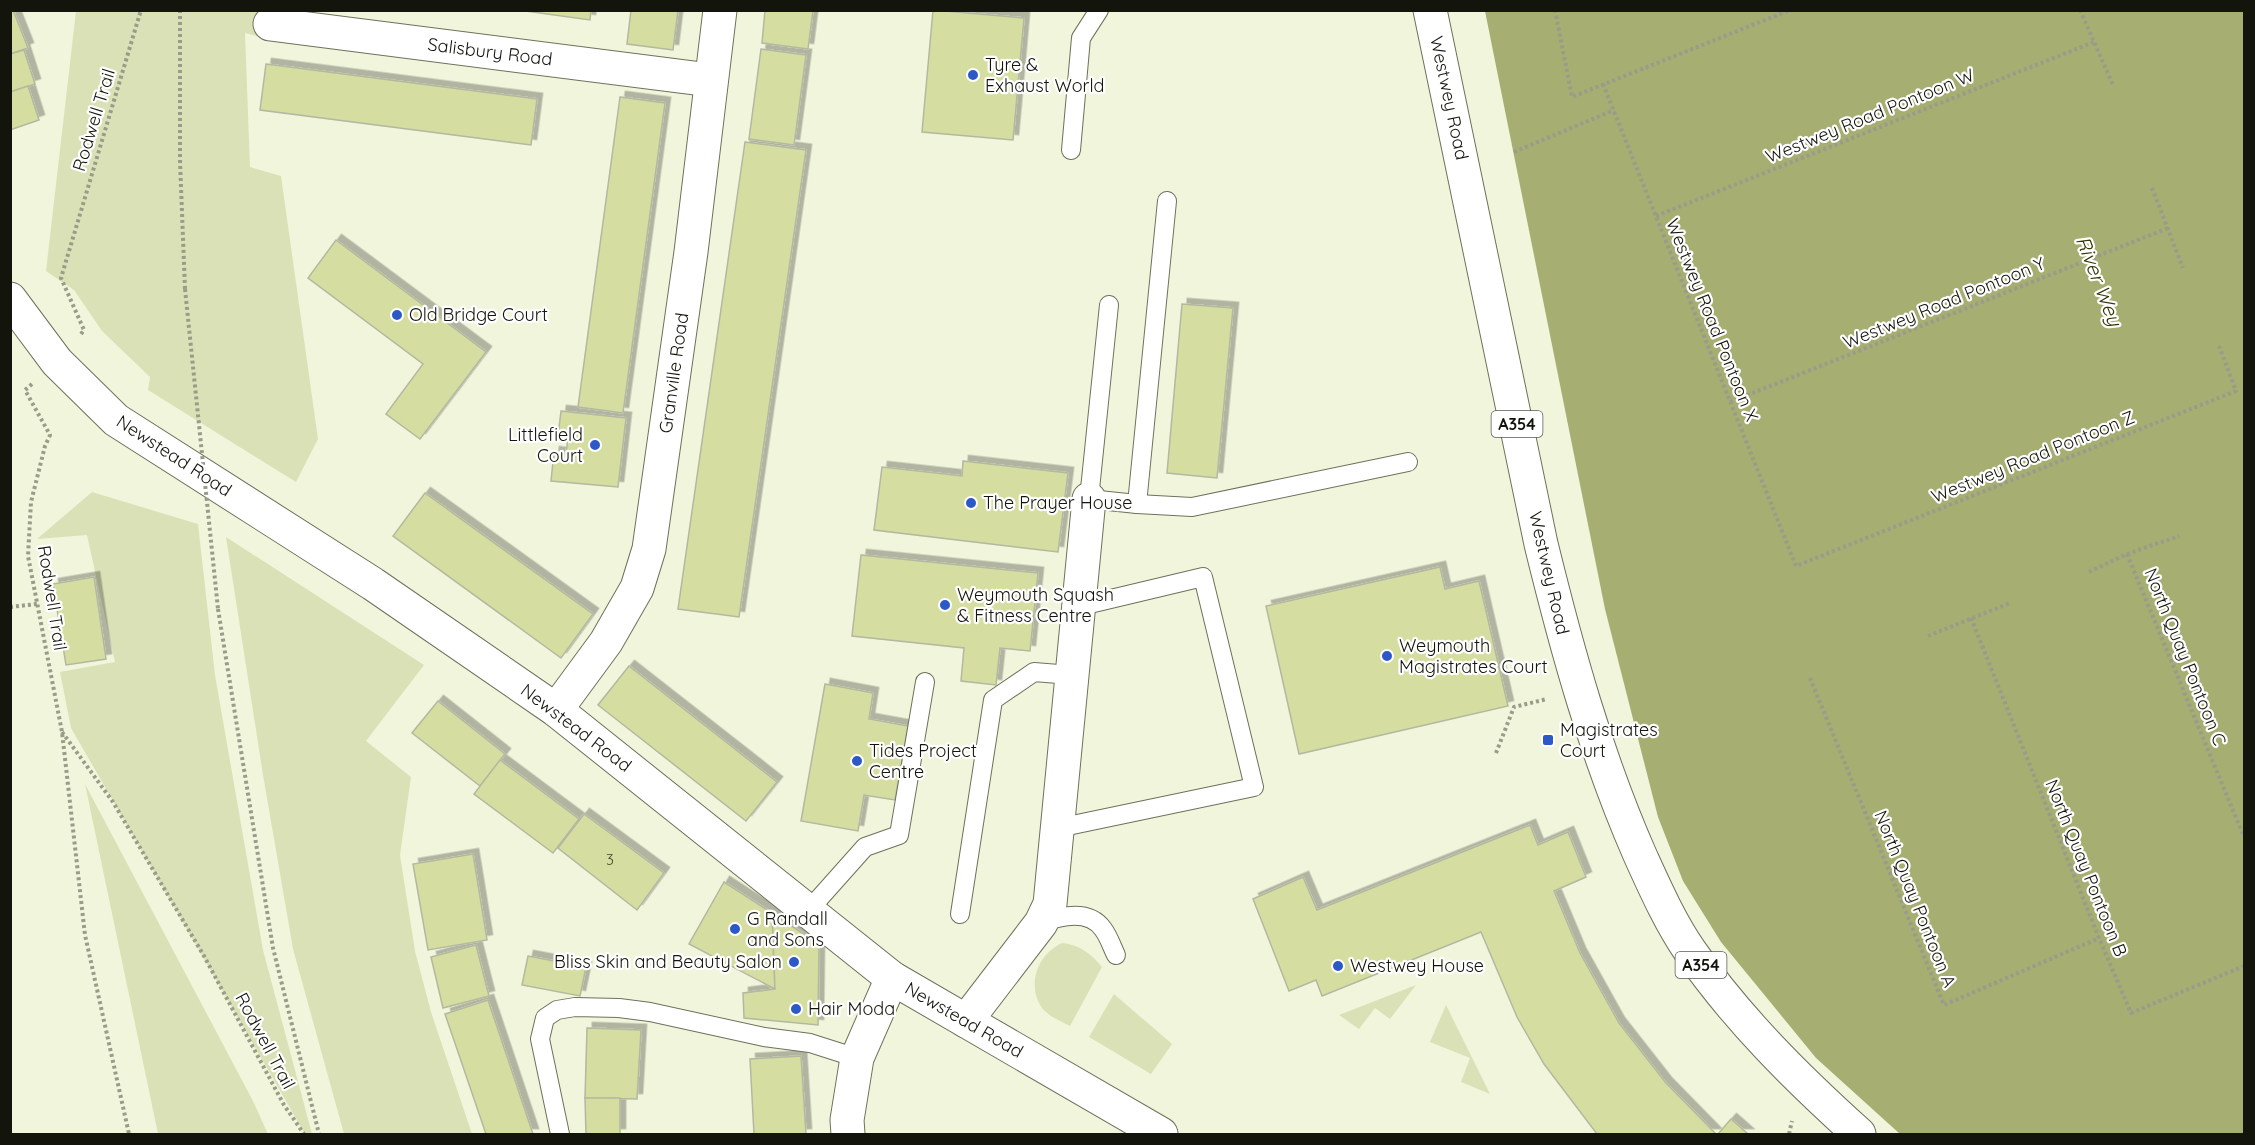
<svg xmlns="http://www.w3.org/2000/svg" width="2255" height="1145" viewBox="0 0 2255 1145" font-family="Quicksand,sans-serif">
  <defs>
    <filter id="shadow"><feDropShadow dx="5.5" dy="-5.5" stdDeviation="0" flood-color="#0004"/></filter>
  </defs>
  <rect width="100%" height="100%" fill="#f1f5dc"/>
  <g fill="#dbe1b6">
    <polygon points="76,11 261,11 261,37 245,33 250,167 281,176 318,439 296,482 148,390 150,377 102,331 74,290 46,271"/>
    <polygon points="92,492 198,524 215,675 263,950 312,1134 305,1134 71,728 60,672 115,662 87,535 37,539"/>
    <polygon points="226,537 424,665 366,741 411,777 400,855 415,951 431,1012 472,1134 344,1134 293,949 263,775"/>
    <polygon points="85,784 253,1101 268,1134 158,1134"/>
    <path d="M1062 943C1081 945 1091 954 1102 967L1070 1026C1061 1021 1049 1017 1042 1008 1026 984 1038 954 1062 943Z"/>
    <polygon points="1416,985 1390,1019 1375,1008 1359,1029 1339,1015"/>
    <polygon points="1114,994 1172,1044 1151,1074 1089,1037"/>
    <polygon points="1446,1005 1490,1094 1461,1082 1470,1058 1430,1042"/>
  </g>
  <polygon fill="#a6ae72" points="1485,11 2244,11 2244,1134 1900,1134 1816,1058 1721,942 1683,881 1658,817 1605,609"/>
  <g fill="#d5dea0" stroke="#b4b8a0" stroke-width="1.5" filter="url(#shadow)">
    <polygon points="10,10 13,10 28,48 10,54"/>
    <polygon points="518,10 591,10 590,20"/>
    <polygon points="631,10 678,10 673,50 627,44"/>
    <polygon points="765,10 813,10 808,49 762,43"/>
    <polygon points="933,10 1024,18 1013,140 922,132"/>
    <polygon points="761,49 806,55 794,145 749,139"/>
    <polygon points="24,50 35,84 10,92 10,54"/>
    <polygon points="266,64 537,99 531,145 260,110"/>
    <polygon points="28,86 39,120 10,130 10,92"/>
    <polygon points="620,97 665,103 623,413 578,407"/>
    <polygon points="745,142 806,150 739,617 678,609"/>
    <polygon points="336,240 486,352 420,439 386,414 423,364 308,278"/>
    <polygon points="1182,304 1233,308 1217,478 1167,473"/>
    <polygon points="561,411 626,418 618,487 551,481 554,452 566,454 568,437 558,436"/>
    <polygon points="963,461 1068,473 1058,552 874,530 882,467 962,476"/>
    <polygon points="425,493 593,614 561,658 393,536"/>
    <polygon points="861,555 1038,573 1030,651 1000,648 996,685 961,681 964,648 852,636"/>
    <polygon points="1440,567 1445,589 1479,581 1508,706 1299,754 1266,606"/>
    <polygon points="94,577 106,659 66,665 53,584"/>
    <polygon points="629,666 777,782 746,821 598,705"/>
    <polygon points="825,684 873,693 869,719 908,726 895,800 864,795 858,831 801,821"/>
    <polygon points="438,701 505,754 480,786 412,733"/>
    <polygon points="500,760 579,819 553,853 474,794"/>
    <polygon points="584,814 664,873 637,910 558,848"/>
    <polygon points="1530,825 1538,845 1568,832 1586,877 1554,891 1580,953 1619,1023 1666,1083 1716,1134 1597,1134 1544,1064 1517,1017 1481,932 1322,996 1316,980 1289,991 1253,899 1303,877 1317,910"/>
    <polygon points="473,854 487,940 428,950 413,864"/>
    <polygon points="724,882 772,913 775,989 689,944"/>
    <polygon points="772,913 819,944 818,1025 744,1018 743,993 775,989"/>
    <polygon points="476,945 489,996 443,1008 431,957"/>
    <polygon points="528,956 586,967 580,996 522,985"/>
    <polygon points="488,1000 533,1134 486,1134 445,1014"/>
    <polygon points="587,1028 641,1030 637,1099 585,1098"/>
    <polygon points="801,1056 806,1134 754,1134 750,1059"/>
    <polygon points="585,1098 620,1098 620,1134 586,1134"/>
    <polygon points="1731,1119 1748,1134 1718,1134"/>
  </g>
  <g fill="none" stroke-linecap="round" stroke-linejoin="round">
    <g stroke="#6e715b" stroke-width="20">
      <g id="lane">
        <polyline points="1071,150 1081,38 1099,10"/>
        <polyline points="1109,305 1089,499 1137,504 1167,201"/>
        <polyline points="1137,504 1192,507 1408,462"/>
        <polyline points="1058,828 1254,787 1203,577 1077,607"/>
        <polyline points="808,911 865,847 899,835 925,682"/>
        <polyline points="960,914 993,700 1034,672 1071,675"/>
        <path d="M1041 923C1060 916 1089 909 1103 929 1109 937 1112 947 1116 955"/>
        <polyline points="560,1134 540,1039 545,1018 557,1010 575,1007 619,1008 650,1012 764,1037 810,1043 857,1058"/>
      </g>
    </g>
    <g stroke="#6e715b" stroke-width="35">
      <g id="street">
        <polyline points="270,24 710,80"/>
        <polyline points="10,299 57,362 116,420 373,584 556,710 892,978 1161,1134"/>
        <polyline points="556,710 606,642 637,588 649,549 691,252 720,10"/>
        <polyline points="966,1021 1041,923 1050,904 1089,499"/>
        <polyline points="848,1134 847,1120 857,1058 892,978"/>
      </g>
    </g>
    <g stroke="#6e715b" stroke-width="35">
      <path id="highway" d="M1430 10 1541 544C1567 650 1596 755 1640 855 1655 888 1670 922 1690 951 1738 1020 1798 1079 1859 1134"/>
    </g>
    <g stroke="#999c89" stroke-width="4" stroke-dasharray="3 3" stroke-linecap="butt">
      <polyline points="180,10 180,161 185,289"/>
      <polyline points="1555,10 1572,97 1790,10"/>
      <polyline points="2080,10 2113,85"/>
      <polyline points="1603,84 1796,566 2236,391 2219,346"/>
      <polyline points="1514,152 1614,110"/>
      <polyline points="2152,188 2183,268"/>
      <polyline points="1656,216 2094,42"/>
      <polyline points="81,334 84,330 61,278 141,10"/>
      <polyline points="32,384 25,390 50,435 45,446 31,502 28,556 62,732 85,935 129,1134"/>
      <polyline points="1730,402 2168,228"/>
      <polyline points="2127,554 2244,837"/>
      <polyline points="2089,572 2127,554 2179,536"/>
      <polyline points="10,607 37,604"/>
      <polyline points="218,609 273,948 319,1134"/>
      <polyline points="1971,618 2099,938 2131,1013 2244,966"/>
      <polyline points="1928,636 2010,603"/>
      <polyline points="1810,678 1944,1005 2099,938"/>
      <polyline points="62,732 113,802 204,956 284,1105 304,1134"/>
      <polyline points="1496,753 1514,707 1547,699"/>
      <polyline points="1789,1134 1792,1121"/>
    </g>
    <use href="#lane" stroke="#fff" stroke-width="18"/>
    <use href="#street" stroke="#fff" stroke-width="33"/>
    <use href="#highway" stroke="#fff" stroke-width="33"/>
    <polyline stroke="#999c89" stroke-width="4" stroke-dasharray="3 3" stroke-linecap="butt" points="185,289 218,609"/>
  </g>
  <g fill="#2d58c7" stroke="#fff" stroke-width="2">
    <circle cx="973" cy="75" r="6"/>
    <circle cx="397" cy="315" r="6"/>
    <circle cx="595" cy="445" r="6"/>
    <circle cx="971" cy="503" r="6"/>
    <circle cx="945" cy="605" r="6"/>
    <circle cx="1387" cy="656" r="6"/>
    <rect x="1542" y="734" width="12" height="12" rx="3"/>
    <circle cx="857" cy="761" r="6"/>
    <circle cx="735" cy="929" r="6"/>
    <circle cx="794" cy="962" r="6"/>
    <circle cx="1338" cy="966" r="6"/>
    <circle cx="796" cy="1009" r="6"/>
  </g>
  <g text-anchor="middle" stroke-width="4.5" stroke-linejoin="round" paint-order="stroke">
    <g font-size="15" fill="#444631">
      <text x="610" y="865">3</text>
    </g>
    <g fill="#fff" stroke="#5a5a55" stroke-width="1.5">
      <rect x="1491.5" y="411" width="51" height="26" rx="4.5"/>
      <rect x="1675.5" y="952" width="51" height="26" rx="4.5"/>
    </g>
    <g font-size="16" font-weight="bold" fill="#13140c">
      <text x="1517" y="430">A354</text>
      <text x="1701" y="971">A354</text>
    </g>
    <g font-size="18" fill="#13140c" stroke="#fff">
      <text transform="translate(490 52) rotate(7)" y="6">Salisbury Road</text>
      <text transform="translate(1449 98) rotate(78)" y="6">Westwey Road</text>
      <text transform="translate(1870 116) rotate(-22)" y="6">Westwey Road Pontoon W</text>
      <text transform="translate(94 120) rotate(-73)" y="6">Rodwell Trail</text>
      <text transform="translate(1944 303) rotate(-22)" y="6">Westwey Road Pontoon Y</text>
      <text transform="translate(1712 320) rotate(68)" y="6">Westwey Road Pontoon X</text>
      <text transform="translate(674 373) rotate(-82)" y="6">Granville Road</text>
      <text transform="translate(174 456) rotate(33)" y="6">Newstead Road</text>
      <text transform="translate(2033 457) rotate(-22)" y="6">Westwey Road Pontoon Z</text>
      <text transform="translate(1549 573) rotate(77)" y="6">Westwey Road</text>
      <text transform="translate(52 598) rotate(81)" y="6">Rodwell Trail</text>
      <text transform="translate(2185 657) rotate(68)" y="6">North Quay Pontoon C</text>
      <text transform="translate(576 728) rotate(37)" y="6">Newstead Road</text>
      <text transform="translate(2086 868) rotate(68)" y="6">North Quay Pontoon B</text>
      <text transform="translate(1915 899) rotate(68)" y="6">North Quay Pontoon A</text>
      <text transform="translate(964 1020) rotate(30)" y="6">Newstead Road</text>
      <text transform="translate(265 1041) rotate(62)" y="6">Rodwell Trail</text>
    </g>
    <g font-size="18" fill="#13140c" stroke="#fff" text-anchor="start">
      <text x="985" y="71">Tyre &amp;<tspan x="985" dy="21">Exhaust World</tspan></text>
      <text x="409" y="321">Old Bridge Court</text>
      <text x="583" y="441" text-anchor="end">Littlefield<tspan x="583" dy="21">Court</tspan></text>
      <text x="983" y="509">The Prayer House</text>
      <text x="957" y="601">Weymouth Squash<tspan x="957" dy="21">&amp; Fitness Centre</tspan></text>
      <text x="1399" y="652">Weymouth<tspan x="1399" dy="21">Magistrates Court</tspan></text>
      <text x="1560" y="736">Magistrates<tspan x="1560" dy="21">Court</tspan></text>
      <text x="869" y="757">Tides Project<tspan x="869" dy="21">Centre</tspan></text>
      <text x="747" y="925">G Randall<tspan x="747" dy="21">and Sons</tspan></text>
      <text x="782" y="968" text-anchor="end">Bliss Skin and Beauty Salon</text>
      <text x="1350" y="972">Westwey House</text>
      <text x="808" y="1015">Hair Moda</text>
    </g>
    <g font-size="20" font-style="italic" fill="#323706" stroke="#fff">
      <text transform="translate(2099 281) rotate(69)" y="7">River Wey</text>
    </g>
  </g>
  <rect width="2255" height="1145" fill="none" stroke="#13140c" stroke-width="24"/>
</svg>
